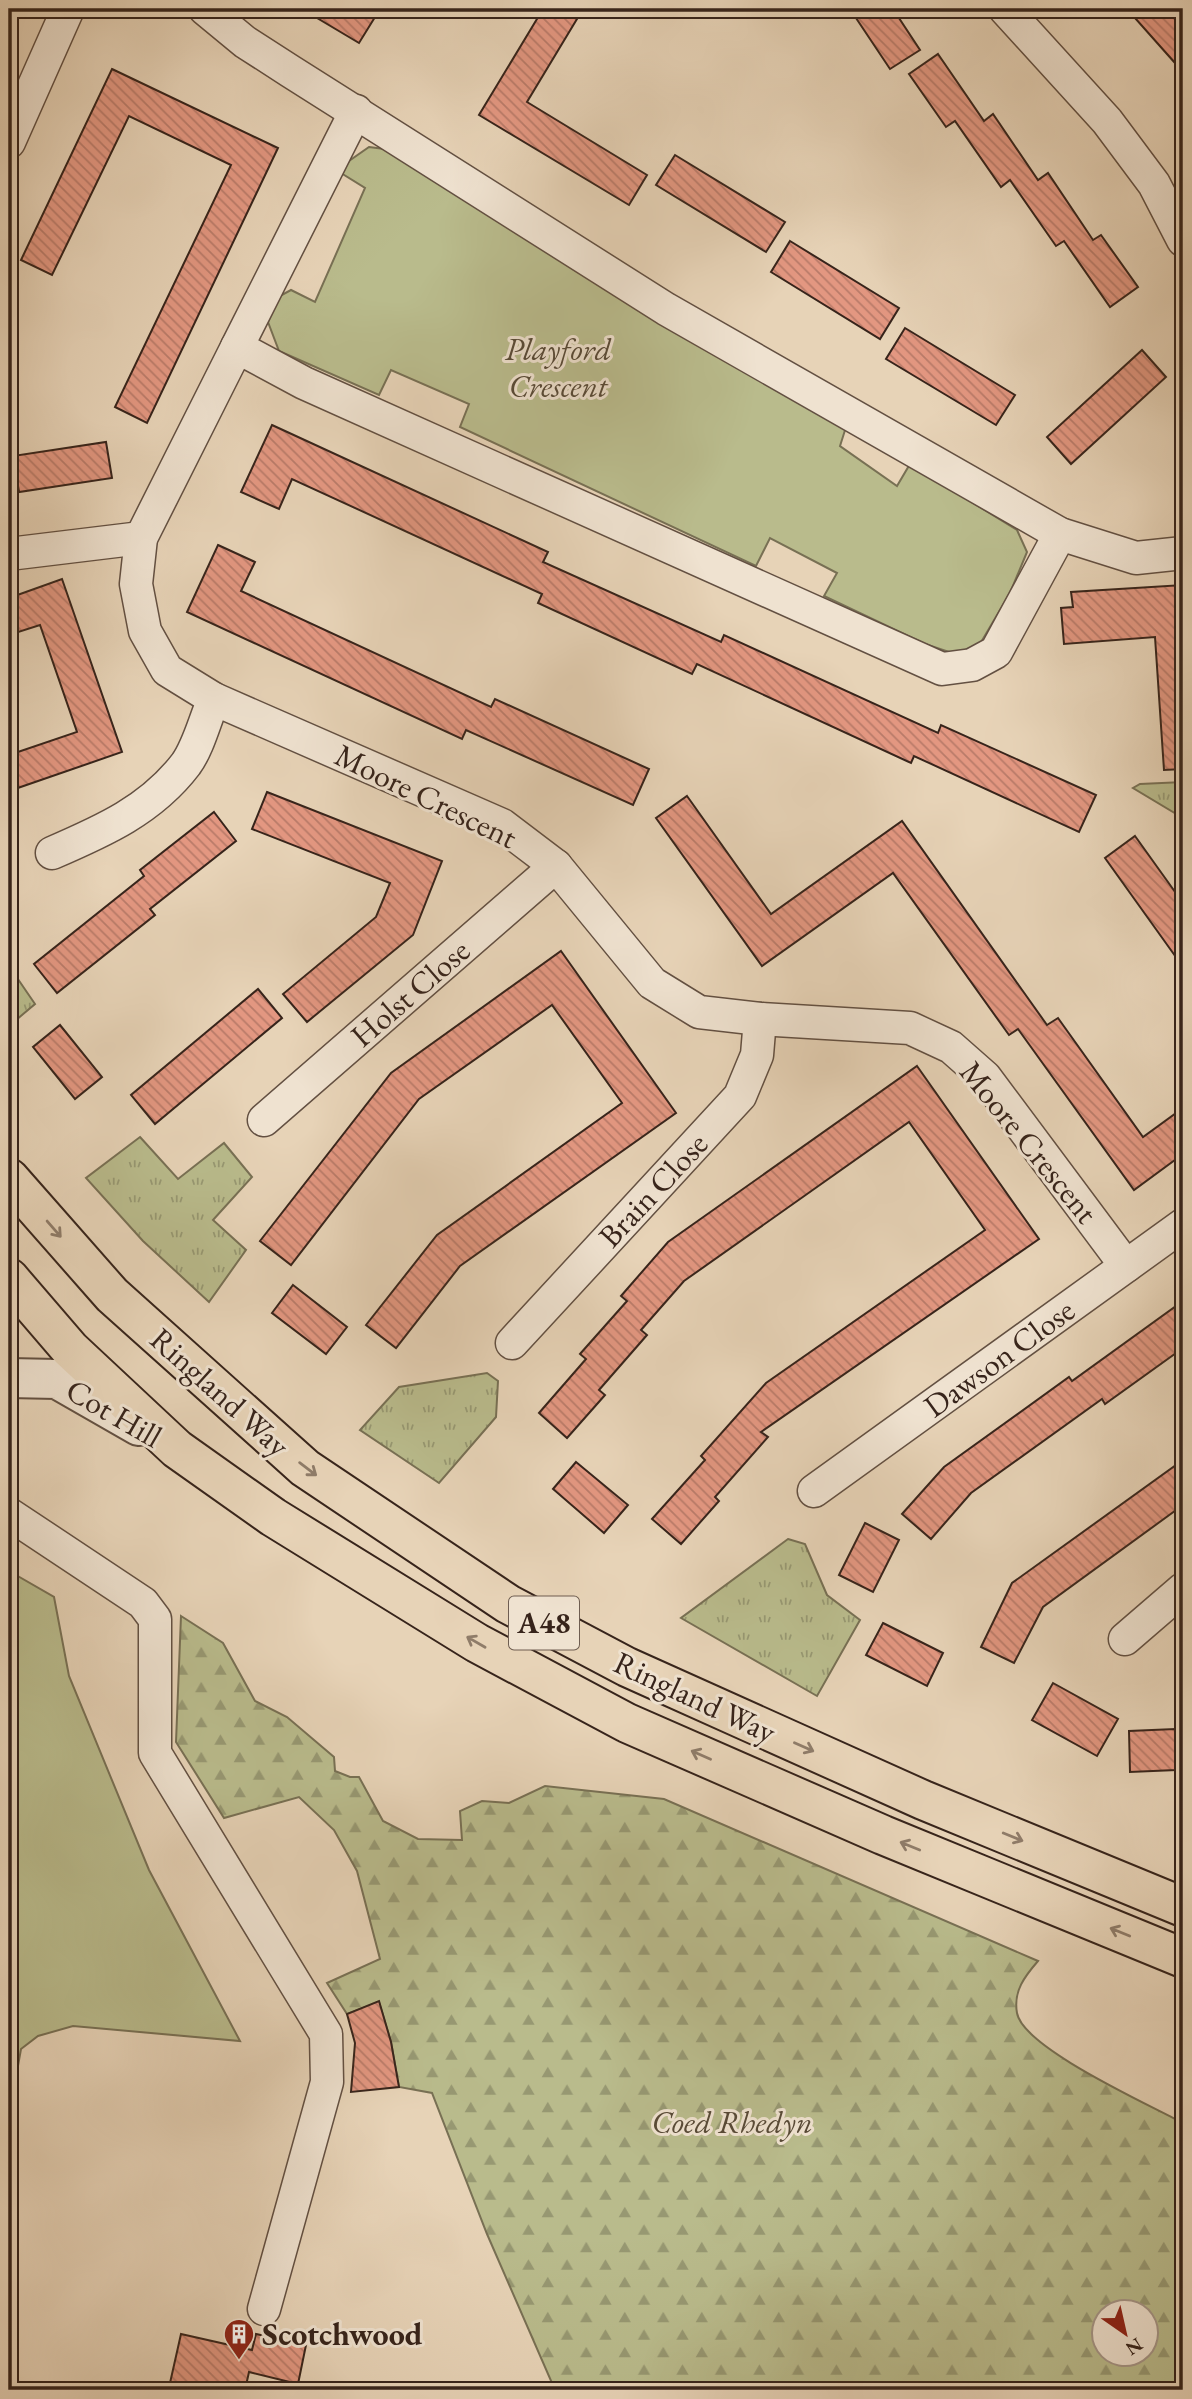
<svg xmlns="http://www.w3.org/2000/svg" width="1192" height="2399" viewBox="0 0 1192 2399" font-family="'EB Garamond',serif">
  <defs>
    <pattern id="grass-tufts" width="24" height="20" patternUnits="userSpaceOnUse" patternTransform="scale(1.75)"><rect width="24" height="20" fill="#b9bb8c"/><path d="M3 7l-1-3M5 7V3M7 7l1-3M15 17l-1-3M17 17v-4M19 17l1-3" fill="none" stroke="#979872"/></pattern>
    <pattern id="forest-firs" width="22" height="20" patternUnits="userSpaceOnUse" patternTransform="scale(1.75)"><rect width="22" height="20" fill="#b9bb8c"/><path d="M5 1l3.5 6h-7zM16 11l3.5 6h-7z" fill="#979872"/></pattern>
    <pattern id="building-back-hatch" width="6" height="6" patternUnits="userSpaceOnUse" patternTransform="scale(1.75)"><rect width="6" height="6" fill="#e39781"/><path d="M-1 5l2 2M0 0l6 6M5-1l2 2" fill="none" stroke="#b97b69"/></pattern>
  </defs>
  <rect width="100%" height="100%" fill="#e7d3b7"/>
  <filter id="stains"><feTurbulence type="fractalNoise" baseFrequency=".00286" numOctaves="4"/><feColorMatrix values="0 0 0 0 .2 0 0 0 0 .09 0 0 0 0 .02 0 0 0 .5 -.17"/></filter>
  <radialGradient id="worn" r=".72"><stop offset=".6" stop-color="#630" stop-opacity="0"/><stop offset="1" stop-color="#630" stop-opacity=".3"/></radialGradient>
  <g fill="url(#grass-tufts)" stroke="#787054" stroke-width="2">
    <polygon points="1183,782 1183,818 1133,788 1140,784"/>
    <polygon points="9,966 35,1004 9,1026"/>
    <polygon points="140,1137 178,1179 224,1143 252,1177 213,1220 246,1250 209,1302 143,1241 86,1178"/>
    <polygon points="487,1373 498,1381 496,1417 439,1483 360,1430 399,1387"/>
    <polygon points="788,1539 805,1544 827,1595 860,1620 817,1696 681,1618"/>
  </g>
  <path fill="url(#forest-firs)" stroke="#787054" stroke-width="2" fill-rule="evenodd" d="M181 1616 223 1643 255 1701 287 1717 334 1757 335 1771 350 1777H359L383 1821 418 1839 462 1840 460 1811 482 1801 509 1803 545 1786 664 1799 1038 1961C1025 1976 1013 1991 1017 2013 1023 2048 1150 2105 1183 2123V2390H555L487 2234 432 2093 399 2087 391 2042 379 2002 347 2014 327 1983 380 1959 357 1871 334 1830 299 1797 224 1818 176 1742ZM1104 2312H1146V2354H1104Z"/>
  <g fill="#b9bb8c" stroke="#787054" stroke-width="2">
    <polygon points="369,147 400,151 846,427 840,446 897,486 910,464 1017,530 1027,552 1010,593 980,644 955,654 925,644 824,596 837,573 770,538 756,566 460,427 469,404 391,370 379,395 279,351 268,322 278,297 291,290 315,302 365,188 341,173 349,161"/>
    <polygon points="9,1571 54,1597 69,1676 149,1870 240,2041 73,2026 38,2036 21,2049 9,2116"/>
  </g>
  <g fill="url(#building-back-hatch)" stroke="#37241b" stroke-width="2">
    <polygon points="302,9 380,9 359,43"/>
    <polygon points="543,9 583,9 527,102 647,175 629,205 479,115"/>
    <polygon points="850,9 893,9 920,50 890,69"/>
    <polygon points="1127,9 1173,9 1183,20 1183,72"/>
    <polygon points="938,54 984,121 993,114 1038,180 1048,173 1093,240 1101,235 1138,287 1110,307 1064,241 1056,246 1010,180 1001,187 955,121 946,127 909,74"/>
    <polygon points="112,69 278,148 147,423 115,407 231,165 129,116 52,275 21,260"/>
    <polygon points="675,155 785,222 766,252 656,185"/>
    <polygon points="790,241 899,308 880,339 771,272"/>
    <polygon points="905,328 1015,395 996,425 886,359"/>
    <polygon points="1142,350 1166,377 1071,464 1047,437"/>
    <polygon points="272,425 548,552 543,562 721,642 724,635 938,733 941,725 1096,795 1079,832 914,756 911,763 697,664 692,674 538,603 542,594 292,479 279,509 241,492"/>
    <polygon points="106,442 112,478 19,492 13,456"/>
    <polygon points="218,545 255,562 241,591 491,707 495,699 649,769 633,805 466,730 462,739 187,612"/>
    <polygon points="62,579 122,752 9,791 9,755 77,732 40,625 9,635 9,598"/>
    <polygon points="1183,585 1183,769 1164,770 1155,637 1064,644 1061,608 1073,607 1071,592"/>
    <polygon points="267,792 442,861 413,935 307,1022 283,994 376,917 390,883 252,829"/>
    <polygon points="687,796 771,914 902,821 1047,1025 1058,1018 1143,1137 1183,1108 1183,1154 1134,1190 1018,1029 1009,1035 893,873 762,966 656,818"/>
    <polygon points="214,812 236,841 150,909 155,915 57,993 34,964 144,876 140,870"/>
    <polygon points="1135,836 1183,903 1183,967 1105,858"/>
    <polygon points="561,951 676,1113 460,1266 396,1348 366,1325 437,1235 622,1103 552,1005 419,1099 291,1265 260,1241 391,1073"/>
    <polygon points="258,989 282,1018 155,1124 131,1095"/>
    <polygon points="60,1025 102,1077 75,1099 33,1047"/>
    <polygon points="917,1066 1039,1239 761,1432 768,1437 715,1497 719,1501 681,1544 652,1519 705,1460 701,1456 766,1383 985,1230 909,1122 684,1281 641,1330 647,1335 599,1390 605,1395 567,1438 539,1413 586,1359 580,1354 627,1301 621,1296 668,1242"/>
    <polygon points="293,1285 347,1327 326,1354 272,1313"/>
    <polygon points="1183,1301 1183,1348 1105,1404 1102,1399 971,1493 931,1539 902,1514 944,1467 1069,1377 1072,1381"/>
    <polygon points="1183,1460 1183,1505 1043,1607 1014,1663 981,1647 1012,1583"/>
    <polygon points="576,1462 628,1505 604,1533 553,1489"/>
    <polygon points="865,1523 899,1540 873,1592 839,1575"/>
    <polygon points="883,1623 943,1653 927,1686 866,1655"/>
    <polygon points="1053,1683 1118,1719 1097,1756 1032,1720"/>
    <polygon points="1175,1729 1176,1770 1130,1772 1129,1731"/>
    <polygon points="379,2001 391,2042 399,2087 351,2092 355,2043 347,2014"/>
    <polygon points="181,2334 252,2350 256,2334 306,2345 298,2384 249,2372 245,2390 200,2390 170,2383"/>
  </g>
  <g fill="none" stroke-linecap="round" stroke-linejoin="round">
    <g stroke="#635042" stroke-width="35">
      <g id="minor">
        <polyline points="205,9 245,42 290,71 666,309 1060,534 1136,558 1183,553"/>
        <polyline points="1005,9 1107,121 1154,184 1183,240"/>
        <polyline points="356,111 237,347 304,383 942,669 972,665 996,652 1060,534"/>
        <polyline points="9,142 68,9"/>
        <polyline points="237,347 141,538 136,584 145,631 167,670 214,699 502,825 556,866 652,983 699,1012 760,1019 910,1028 951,1047 985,1077 1126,1266"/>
        <polyline points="9,554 141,538"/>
        <path d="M52 853C103 831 151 810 186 764 199 746 205 719 214 699"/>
        <polyline points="264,1120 556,866"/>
        <polyline points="512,1343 740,1096 757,1055 760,1019"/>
        <polyline points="814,1491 1183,1225"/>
        <polyline points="9,1514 143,1603 155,1619 155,1753 326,2034 327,2082 264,2309"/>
        <polyline points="1125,1639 1183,1589"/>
      </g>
    </g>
    <g stroke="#635042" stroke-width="42">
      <polyline id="tertiary" points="9,1378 57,1379 139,1426"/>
    </g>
    <g stroke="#37241b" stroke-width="42">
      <g id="primary">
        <polyline points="9,1178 112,1295 305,1468 508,1604 627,1667 923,1800 1183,1907"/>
        <polyline points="9,1278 70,1349 177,1449 273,1517 477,1643 627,1723 883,1835 1183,1958"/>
      </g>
    </g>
    <use href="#minor" stroke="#efe2d0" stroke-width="32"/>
    <use href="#tertiary" stroke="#efe2d0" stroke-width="38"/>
    <use href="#primary" stroke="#e7d3b7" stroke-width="38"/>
  </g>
  <defs><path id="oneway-shaft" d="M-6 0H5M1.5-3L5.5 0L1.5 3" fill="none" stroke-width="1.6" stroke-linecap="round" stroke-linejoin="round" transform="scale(1.75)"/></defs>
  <g stroke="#8f7c69">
    <use href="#oneway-shaft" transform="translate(54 1229) rotate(49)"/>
    <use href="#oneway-shaft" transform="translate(308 1469) rotate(37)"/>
    <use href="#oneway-shaft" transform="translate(476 1642) rotate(-150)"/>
    <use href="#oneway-shaft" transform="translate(804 1747) rotate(24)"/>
    <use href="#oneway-shaft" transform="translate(701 1755) rotate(-156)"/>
    <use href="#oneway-shaft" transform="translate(1013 1837) rotate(22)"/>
    <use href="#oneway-shaft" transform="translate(910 1846) rotate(-158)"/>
    <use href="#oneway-shaft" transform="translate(1120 1932) rotate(-158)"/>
  </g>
  <defs>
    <g id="building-pin" transform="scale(1.575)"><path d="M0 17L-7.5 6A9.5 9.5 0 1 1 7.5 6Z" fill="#8f2418" stroke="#efe2d0"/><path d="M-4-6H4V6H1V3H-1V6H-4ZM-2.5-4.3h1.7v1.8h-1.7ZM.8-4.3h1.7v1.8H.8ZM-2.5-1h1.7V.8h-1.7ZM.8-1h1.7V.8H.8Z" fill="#fff"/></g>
  </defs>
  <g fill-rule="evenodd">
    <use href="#building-pin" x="239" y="2334"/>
  </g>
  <g text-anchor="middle" stroke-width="6" stroke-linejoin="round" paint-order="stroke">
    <rect fill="#efe2d0" stroke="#6e5d51" stroke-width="2" x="509" y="1596.5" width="70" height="53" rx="5"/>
    <g font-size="30" font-weight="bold" fill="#37241b">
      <text x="544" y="1633">A48</text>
    </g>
    <g font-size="32" font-style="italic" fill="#584a37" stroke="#efe2d0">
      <text x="558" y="360">Playford<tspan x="558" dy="37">Crescent</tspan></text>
      <text x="732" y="2133">Coed Rhedyn</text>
    </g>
    <g font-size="32" fill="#37241b" stroke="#efe2d0">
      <text transform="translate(426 796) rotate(26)" y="11">Moore Crescent</text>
      <text transform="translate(410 993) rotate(-41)" y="11">Holst Close</text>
      <text transform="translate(1029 1142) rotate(51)" y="11">Moore Crescent</text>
      <text transform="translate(653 1190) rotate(-47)" y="11">Brain Close</text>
      <text transform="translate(999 1358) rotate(-36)" y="11">Dawson Close</text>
      <text transform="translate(220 1392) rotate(42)" y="11">Ringland Way</text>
      <text transform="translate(114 1413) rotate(30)" y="11">Cot Hill</text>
      <text transform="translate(695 1697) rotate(25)" y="11">Ringland Way</text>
    </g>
    <g font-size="32" font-weight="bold" fill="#37241b" stroke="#efe2d0" text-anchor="start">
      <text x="262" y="2345">Scotchwood</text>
    </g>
  </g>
  <rect width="1192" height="2399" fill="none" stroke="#e7d3b7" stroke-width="35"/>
  <rect x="10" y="10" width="1171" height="2378" fill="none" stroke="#37241b" stroke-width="3.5"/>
  <rect x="18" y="18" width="1157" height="2364" fill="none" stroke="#37241b" stroke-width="2"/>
  <g transform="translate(1125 2333) rotate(146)"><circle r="33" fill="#efe2d0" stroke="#a59688" stroke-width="2"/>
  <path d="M0-5L12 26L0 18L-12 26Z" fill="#8f2418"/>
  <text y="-10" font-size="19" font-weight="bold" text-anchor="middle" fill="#37241b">N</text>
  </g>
  <rect width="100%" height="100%" filter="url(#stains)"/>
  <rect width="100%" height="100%" fill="url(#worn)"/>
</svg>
